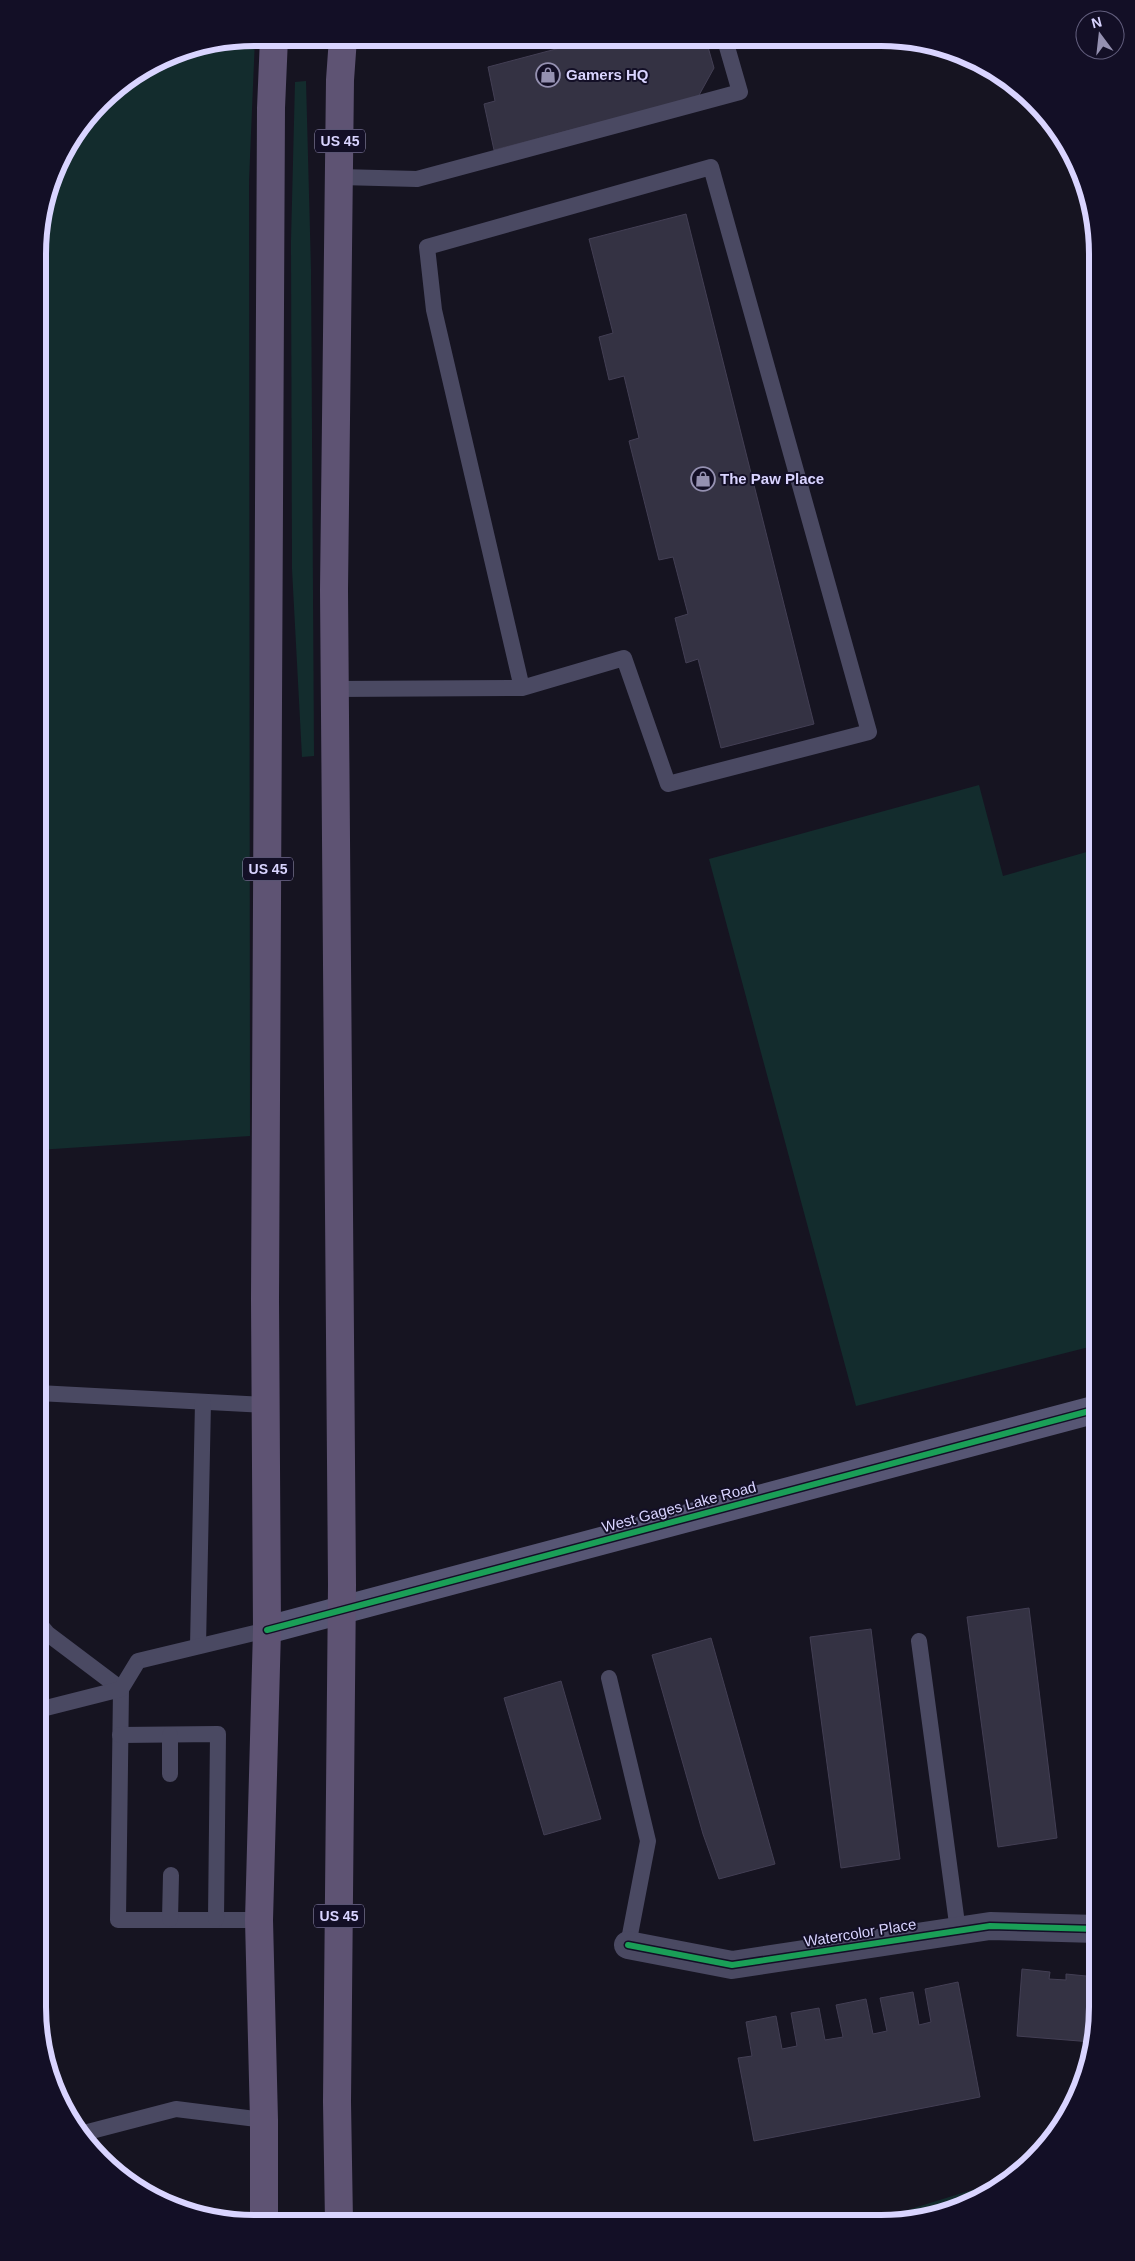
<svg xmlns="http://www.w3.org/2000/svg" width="1135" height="2261" viewBox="0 0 1135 2261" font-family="Arial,sans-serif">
  <rect width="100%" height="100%" fill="#161421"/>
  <g fill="#132c2d">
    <polygon points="255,38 249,181 250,1136 38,1150 39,227 60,158 111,92 172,54"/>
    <polygon points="306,81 311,270 314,756 302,757 292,569 291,241 295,82"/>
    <polygon points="979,785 1003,876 1097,849 1097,1345 856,1406 709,859"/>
    <polygon points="988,2185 1003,2185 950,2212 896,2221 901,2212"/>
  </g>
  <g fill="#343243" stroke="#433f54">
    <polygon points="590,40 706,40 714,68 698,97 494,150 484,104 495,101 488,67"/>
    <polygon points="686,214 814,724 721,748 698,659 686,663 675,618 688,614 673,557 659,560 629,441 639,438 624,376 609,380 599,337 613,333 589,239"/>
    <polygon points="1029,1608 1057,1838 998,1847 967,1617"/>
    <polygon points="1097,1614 1097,1638 1092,1615"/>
    <polygon points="871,1629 900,1859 841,1868 810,1637"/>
    <polygon points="711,1638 775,1864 719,1879 703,1834 652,1655"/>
    <polygon points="561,1681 601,1819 544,1835 504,1698"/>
    <polygon points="1022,1969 1050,1972 1049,1979 1066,1980 1066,1974 1096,1977 1097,2021 1092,2042 1017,2036"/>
    <polygon points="958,1982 980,2097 754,2141 738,2058 752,2056 746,2022 776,2016 782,2049 797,2046 791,2013 819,2008 825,2040 843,2037 836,2005 866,1999 873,2034 887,2031 880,1998 913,1992 919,2025 931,2022 925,1989"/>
  </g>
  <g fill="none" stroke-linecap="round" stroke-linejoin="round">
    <g stroke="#4a4962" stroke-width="16">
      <polyline points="340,177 417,179 740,92 725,40"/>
      <polyline points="335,689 522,688 624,658 668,784 869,732 711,167 427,247 434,310 522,688"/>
      <polyline points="38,1393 265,1405"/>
      <polyline points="38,1622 48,1634 121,1689 118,1920 259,1920"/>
      <polyline points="919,1641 958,1931"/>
      <polyline points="198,1646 203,1402"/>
      <polyline points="609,1678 648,1841 628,1945"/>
      <polyline points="38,1710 121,1689 138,1661 267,1630"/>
      <polyline points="120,1735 218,1734 216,1919"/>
      <polyline points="170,1735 170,1774"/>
      <polyline points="170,1919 171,1875"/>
      <polyline points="80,2134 176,2109 264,2120"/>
    </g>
    <polyline stroke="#4a4962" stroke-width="28" points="628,1945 732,1965 990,1926 1097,1929"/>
    <polyline stroke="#575674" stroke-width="28" points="267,1630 1097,1409"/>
    <g stroke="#5e5373" stroke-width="28">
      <polyline points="264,2222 264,2120 259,1920 267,1630 265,1300 271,108 274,38"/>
      <polyline points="339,2222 337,2102 342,1585 334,590 340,80 343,38"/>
    </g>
    <g stroke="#130f26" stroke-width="9">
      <g id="cycleway">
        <polyline points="267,1630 1097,1409"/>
        <polyline points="628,1945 732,1965 990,1926 1097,1929"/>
      </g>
    </g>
    <use href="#cycleway" stroke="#1a9f57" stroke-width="6"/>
  </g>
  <defs>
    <g id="shop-ring" transform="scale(1.25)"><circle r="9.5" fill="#130f26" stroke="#9591b1" stroke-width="1.5"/><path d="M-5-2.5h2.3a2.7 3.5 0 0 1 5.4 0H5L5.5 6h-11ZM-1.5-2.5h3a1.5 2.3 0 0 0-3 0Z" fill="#9591b1"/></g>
  </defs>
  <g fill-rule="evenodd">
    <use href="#shop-ring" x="548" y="75"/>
    <use href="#shop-ring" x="703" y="479"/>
  </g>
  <g text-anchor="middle" stroke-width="4" stroke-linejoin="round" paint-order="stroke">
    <g fill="#130f26" stroke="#9e99be" stroke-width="1">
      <rect x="315" y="129.5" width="50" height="23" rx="4"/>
      <rect x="243" y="857.5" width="50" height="23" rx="4"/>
      <rect x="314" y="1904.5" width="50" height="23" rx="4"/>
    </g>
    <g font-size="14" font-weight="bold" fill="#d9d4ff">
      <text x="340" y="146">US 45</text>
      <text x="268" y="874">US 45</text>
      <text x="339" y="1921">US 45</text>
    </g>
    <g font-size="15" font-weight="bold" fill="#d9d4ff" stroke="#130f26" text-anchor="start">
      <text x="566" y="80">Gamers HQ</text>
      <text x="720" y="484">The Paw Place</text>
    </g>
    <g font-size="15" fill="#d9d4ff" stroke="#130f26">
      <text transform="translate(679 1507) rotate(-15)" y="5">West Gages Lake Road</text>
      <text transform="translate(860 1933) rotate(-9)" y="5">Watercolor Place</text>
    </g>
  </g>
  <path d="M0 0H1135V2261H0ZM254 46H881A208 208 0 0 1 1089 254V2007A208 208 0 0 1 881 2215H254A208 208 0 0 1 46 2007V254A208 208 0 0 1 254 46Z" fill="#130f26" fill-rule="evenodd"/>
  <path fill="none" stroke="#d9d4ff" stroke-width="6" d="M254 46H881A208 208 0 0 1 1089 254V2007A208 208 0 0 1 881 2215H254A208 208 0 0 1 46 2007V254A208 208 0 0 1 254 46Z"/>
  <g transform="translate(1100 35) rotate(345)"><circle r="24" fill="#130f26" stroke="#625e7d"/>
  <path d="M0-4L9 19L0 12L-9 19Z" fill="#9591b1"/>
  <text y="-8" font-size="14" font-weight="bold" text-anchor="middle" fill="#d9d4ff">N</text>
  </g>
</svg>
